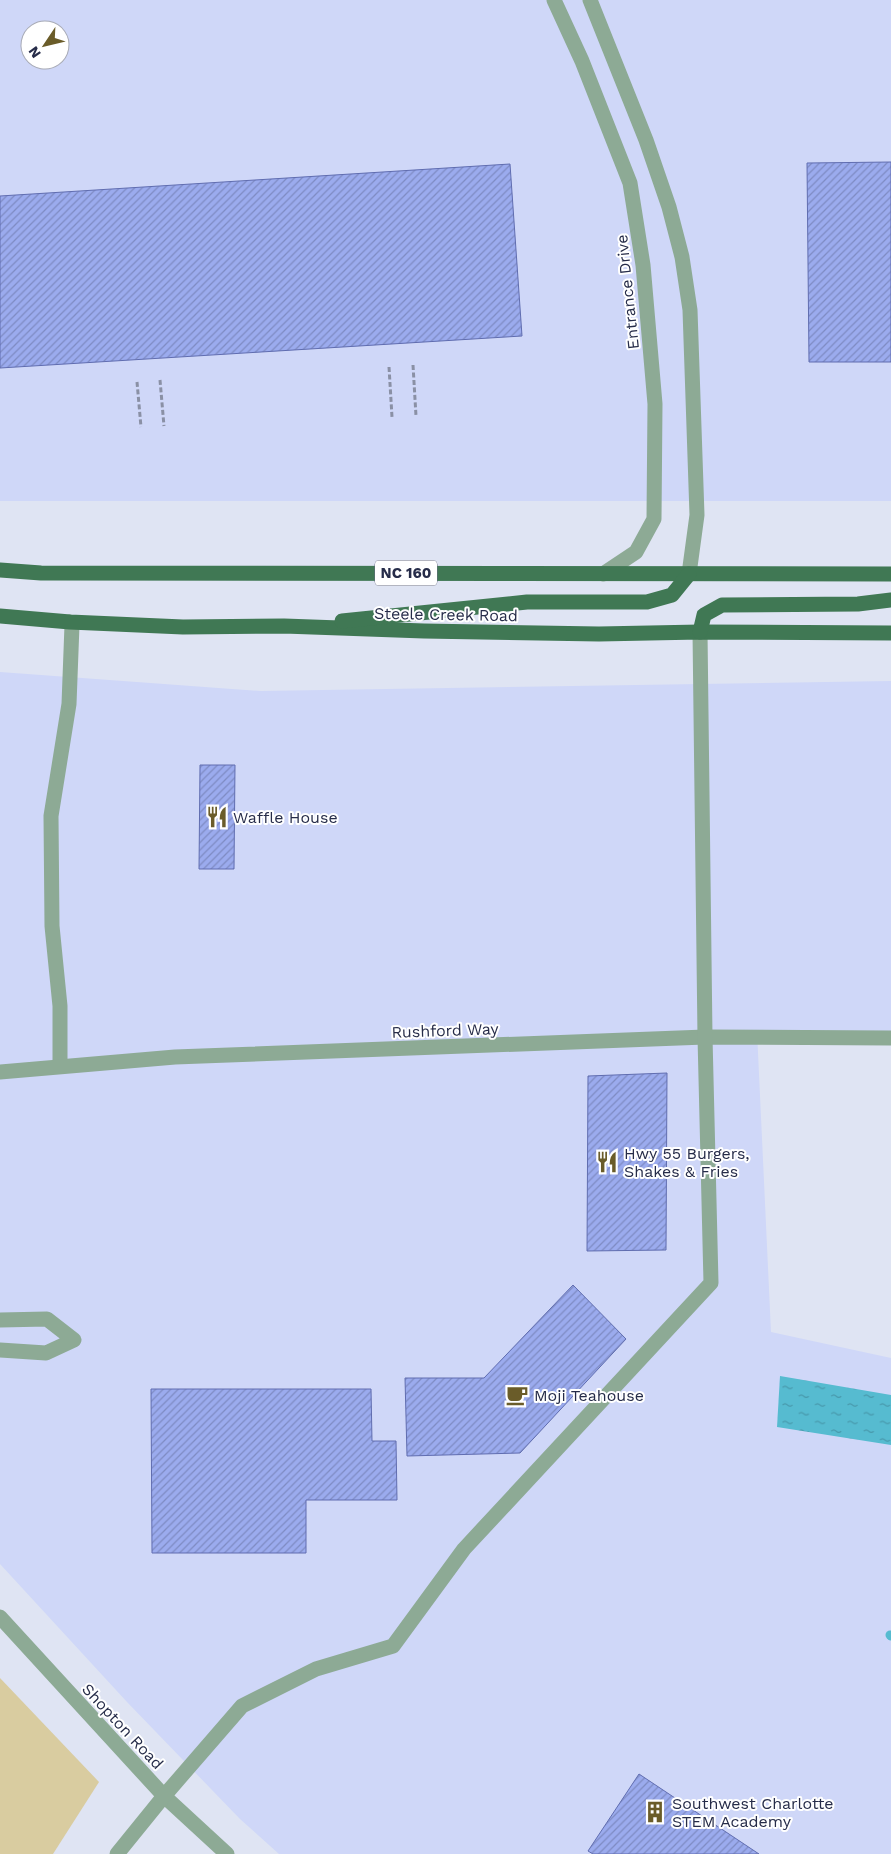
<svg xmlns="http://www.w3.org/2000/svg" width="891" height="1854" viewBox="0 0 891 1854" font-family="'Work Sans',sans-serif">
  <defs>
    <pattern id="water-ripples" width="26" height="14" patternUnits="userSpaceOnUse" patternTransform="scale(1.25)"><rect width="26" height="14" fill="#56bbd0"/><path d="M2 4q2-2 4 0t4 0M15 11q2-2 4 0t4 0" fill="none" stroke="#4798ab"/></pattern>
    <pattern id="building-hatch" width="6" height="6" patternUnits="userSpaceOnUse" patternTransform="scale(1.25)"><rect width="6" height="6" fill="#9babee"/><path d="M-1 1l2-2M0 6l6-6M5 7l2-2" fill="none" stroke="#7e8bc3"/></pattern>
  </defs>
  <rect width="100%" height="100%" fill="#dfe4f3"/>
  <g fill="#cfd7f8" fill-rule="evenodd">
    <path d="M0 0H891V501H0ZM30 30H60V60H30Z"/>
    <polygon points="0,672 261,691 891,681 891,1031 757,1031 771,1332 891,1358 891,1854 279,1854 240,1819 127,1702 0,1564"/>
  </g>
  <polygon fill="#d9cca0" points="0,1678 99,1782 53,1854 0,1854"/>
  <polygon fill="url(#water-ripples)" points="780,1376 891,1395 891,1445 777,1427"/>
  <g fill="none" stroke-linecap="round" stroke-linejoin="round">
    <polyline stroke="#56bbd0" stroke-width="9" points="890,1635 891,1636"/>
  </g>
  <g fill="url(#building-hatch)" stroke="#606db0">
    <polygon points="891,162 891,362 809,362 807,163"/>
    <polygon points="510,164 522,336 0,368 0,196"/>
    <polygon points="200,765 235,765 234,869 199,869"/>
    <polygon points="667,1073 666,1250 587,1251 588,1076"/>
    <polygon points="573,1285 626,1339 520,1453 407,1456 405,1378 484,1378"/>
    <polygon points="151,1389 371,1389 372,1441 396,1441 397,1500 306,1500 306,1553 152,1553"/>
    <polygon points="639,1774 759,1854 593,1854 588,1851"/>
  </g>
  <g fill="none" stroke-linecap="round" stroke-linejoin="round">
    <g stroke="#8a90a5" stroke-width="3" stroke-dasharray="5 2.5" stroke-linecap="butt">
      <polyline points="413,365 416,416"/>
      <polyline points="389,367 392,417"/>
      <polyline points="160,380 164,426"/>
      <polyline points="137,382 141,427"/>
    </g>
    <g stroke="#8daa95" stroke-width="15">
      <polyline points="554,0 582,61 630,183 643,265 655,404 654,519 636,552 603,574"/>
      <polyline points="590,0 646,140 669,207 682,257 690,310 697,515 689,574"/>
      <polyline points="60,1066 60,1006 52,926 51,816 69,704 72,625 70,622"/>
      <polyline points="0,1072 175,1057 705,1037 891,1038"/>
      <polyline points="0,1320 47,1319 74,1340 46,1353 0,1350"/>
      <polyline points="0,1617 164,1796 227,1854"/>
      <polyline points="117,1854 164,1796 242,1706 316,1669 393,1646 464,1549 711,1283 705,1037 700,632"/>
    </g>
    <g stroke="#407854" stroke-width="15">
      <polyline points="0,570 41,573 891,574"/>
      <polyline points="0,616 70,622 183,627 284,626 424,631 599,634 700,632 891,633"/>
      <polyline points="342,621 527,602 647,602 672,595 689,574"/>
      <polyline points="700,632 704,615 722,605 858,604 891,600"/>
    </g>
  </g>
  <defs>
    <g id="restaurant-bare" transform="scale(1.725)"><path d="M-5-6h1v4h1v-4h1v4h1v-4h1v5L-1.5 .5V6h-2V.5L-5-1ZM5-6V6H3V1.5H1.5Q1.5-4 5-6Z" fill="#6a5c29" stroke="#fff" stroke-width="2.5" paint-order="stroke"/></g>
    <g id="cafe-bare" transform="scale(1.725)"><path d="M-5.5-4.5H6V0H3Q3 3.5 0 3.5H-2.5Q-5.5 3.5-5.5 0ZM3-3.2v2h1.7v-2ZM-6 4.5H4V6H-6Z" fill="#6a5c29" stroke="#fff" stroke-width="2.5" paint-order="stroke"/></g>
    <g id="building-bare" transform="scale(1.725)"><path d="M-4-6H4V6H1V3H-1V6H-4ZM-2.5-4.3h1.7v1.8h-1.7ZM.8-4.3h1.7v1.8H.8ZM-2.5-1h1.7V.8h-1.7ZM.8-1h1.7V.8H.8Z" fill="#6a5c29" stroke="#fff" stroke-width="2.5" paint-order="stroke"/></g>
  </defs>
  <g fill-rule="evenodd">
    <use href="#restaurant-bare" x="217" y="817"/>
    <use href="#restaurant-bare" x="607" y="1162"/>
    <use href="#cafe-bare" x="517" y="1395"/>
    <use href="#building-bare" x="655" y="1812"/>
  </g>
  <g text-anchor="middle" stroke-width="4" stroke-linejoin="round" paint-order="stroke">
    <rect fill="#fff" stroke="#676b80" stroke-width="1" x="375" y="560.5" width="62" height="25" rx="4"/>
    <g font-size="15" font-weight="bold" fill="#262c49">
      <text x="406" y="578">NC 160</text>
    </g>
    <g font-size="16" fill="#262c49" stroke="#fff">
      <text transform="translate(627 292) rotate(-96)" y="6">Entrance Drive</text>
      <text transform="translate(446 614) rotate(1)" y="6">Steele Creek Road</text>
      <text transform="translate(445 1030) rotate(-2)" y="6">Rushford Way</text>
      <text transform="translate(123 1726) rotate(47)" y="6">Shopton Road</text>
    </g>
    <g font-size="16" fill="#262c49" stroke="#fff" text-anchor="start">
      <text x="233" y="823">Waffle House</text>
      <text x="624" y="1159">Hwy 55 Burgers,<tspan x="624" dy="18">Shakes &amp; Fries</tspan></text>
      <text x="534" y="1401">Moji Teahouse</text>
      <text x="672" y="1809">Southwest Charlotte<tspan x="672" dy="18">STEM Academy</tspan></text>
    </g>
  </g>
  <g transform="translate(45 45) rotate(235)"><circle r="24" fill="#ffffff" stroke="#a8abb6"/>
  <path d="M0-4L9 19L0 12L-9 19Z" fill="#6a5c29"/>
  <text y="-8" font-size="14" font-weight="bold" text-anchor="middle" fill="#262c49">N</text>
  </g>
</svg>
